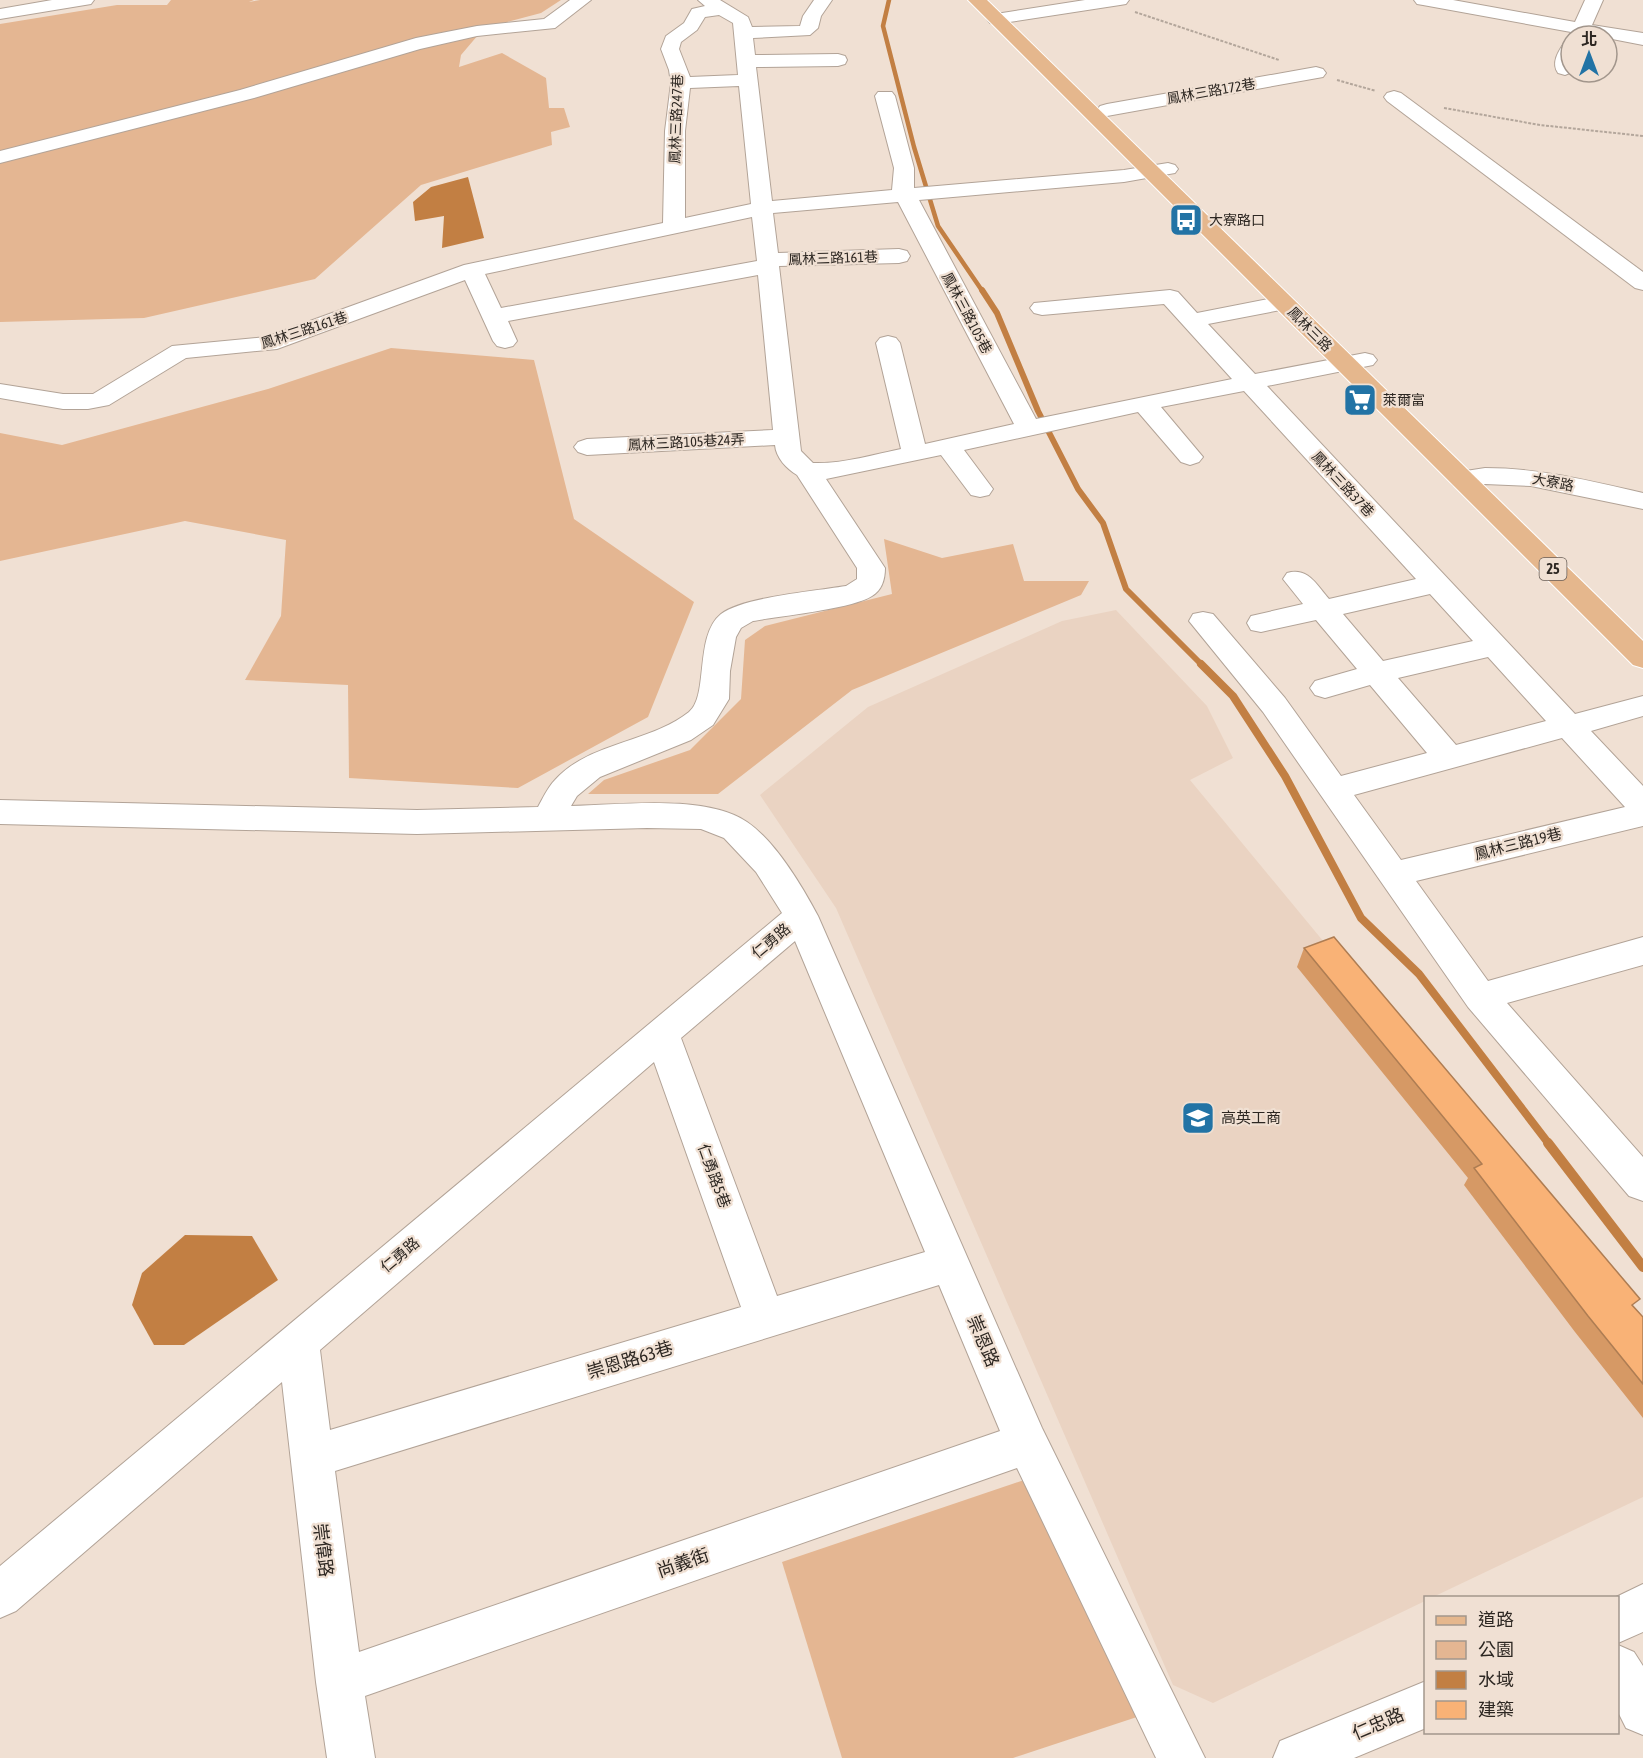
<svg xmlns="http://www.w3.org/2000/svg" width="1643" height="1758" viewBox="0 0 1643 1758" font-family="'Asap Condensed','Noto Sans TC',sans-serif">
  <rect width="100%" height="100%" fill="#f0e0d3"/>
  <polygon fill="#ead3c2" points="1116,610 1207,706 1233,758 1190,780 1643,1328 1643,1497 1433,1597 1426,1598 1425,1601 1213,1703 1173,1685 836,908 760,795 868,707 1062,621"/>
  <g fill="#e4b692">
    <polygon points="171,0 254,0 249,2 260,0 561,0 541,13 484,28 461,55 459,67 502,53 546,78 549,108 564,108 570,127 551,132 552,145 421,185 315,279 144,318 0,322 0,24 117,5 167,5"/>
    <polygon points="391,348 534,360 574,519 694,602 648,717 518,788 349,778 348,685 245,680 281,616 286,540 185,521 0,561 0,433 62,445 268,389"/>
    <polygon points="884,539 942,558 1013,544 1024,581 1089,581 1081,595 852,690 718,794 588,794 604,780 690,750 741,699 745,640 765,626 892,594"/>
    <polygon points="1033,1477 1146,1714 1013,1758 842,1758 782,1562"/>
  </g>
  <g fill="#c27f43">
    <polygon points="468,177 484,238 442,248 444,216 415,221 413,202 431,187"/>
    <polygon points="185,1235 252,1236 278,1280 184,1345 154,1345 132,1305 142,1273"/>
  </g>
  <g fill="none" stroke-linecap="round" stroke-linejoin="round">
    <polyline stroke="#c27f43" stroke-width="4.5" points="889,0 883,26 914,147 938,226 983,292"/>
    <polyline stroke="#c27f43" stroke-width="6" points="982,290 997,313 1038,411 1078,489 1103,523 1126,589 1202,665"/>
    <polyline stroke="#c27f43" stroke-width="8" points="1201,664 1233,696 1285,776 1361,918 1419,974 1549,1144"/>
    <polyline stroke="#c27f43" stroke-width="10" points="1548,1143 1643,1267"/>
    <g stroke="#b2a397" stroke-width="2">
      <g id="minor">
        <polygon points="52,0 94,0 91,4 85,5 0,19 0,9"/>
        <polygon points="570,0 591,0 555,28 477,36 420,49 254,98 0,163 0,151 240,90 416,38 477,26 544,19"/>
        <path d="M698 0H720L748 17 752 27 800 26 803 16 814 0H832L821 16 818 28 810 35 753 38 755 55 838 54 845 56 847 60 845 64 838 66 756 67 772 201 892 190 894 168 875 96 878 92H892L895 96 914 168V188L1124 170 1168 163 1175 165 1178 169 1175 173 1124 182 919 200 1036 419 1232 379 1164 304 1042 315 1034 313 1030 308 1034 303 1170 290 1178 292 1197 313 1283 296 1291 298 1295 303 1291 308 1208 324 1255 374 1365 353 1373 355 1377 360 1373 365 1267 386 1575 714 1643 696V716L1591 731 1643 786V826L1416 881 1488 981 1643 937V965L1507 1003 1643 1157V1201L1629 1196 1468 1007 1263 712 1189 621 1193 614 1203 612 1213 614 1285 698 1341 776 1427 753 1370 685 1325 698 1315 695 1310 688 1315 681 1357 669 1316 620 1261 632 1251 630 1247 623 1251 616 1303 604 1283 579 1287 573C1308 567 1316 584 1329 599L1416 579 1244 391 1161 407 1203 457 1199 462 1190 465 1181 462 1138 412 964 450 993 489 989 495 980 497 971 495 941 455 826 479 885 568C885 579 882 590 872 596 852 609 780 616 753 621L741 628 736 637 730 671 729 699 713 725 691 740 600 777 577 796 571 806C620 805 706 794 747 822 775 841 802 886 818 916L1042 1428 1205 1758H1156L1017 1468 365 1696 375 1758H327L316 1682 282 1382 16 1611 0 1618V1566L782 913 756 872 724 838 701 829 647 828 417 834 0 824V800L417 810 538 807C543 798 548 787 555 780 589 742 650 743 689 712 709 696 694 636 721 614 743 597 816 591 846 586L857 579V568L797 475C787 469 776 458 775 445L587 455 578 452 574 447 578 442 587 439 773 430 758 275 508 321 517 341 513 346 505 348 497 346 493 341 465 280 277 349 186 358 109 405 88 409H63L0 398V384L63 394H93L172 346 266 337 464 265 663 223 665 131 671 83 669 70 661 49 666 36 684 23 692 9 705 6ZM719 15 733 23 738 75 690 77 679 49 681 42 697 30 705 17ZM739 86 751 204 685 218V131L690 88ZM898 202 1014 424 925 444 900 343 896 338 888 336 880 338 876 343 901 449C872 455 842 464 813 463L801 451 779 266 899 263 907 261 910 256 907 251 899 249 778 253 773 213ZM752 217 757 261 501 308 485 274ZM1430 594 1473 641 1383 661 1343 614ZM1488 657 1546 721 1456 745 1398 678ZM1562 738 1625 807 1401 860 1354 795ZM795 941 925 1252 777 1296 681 1038ZM654 1062 741 1307 330 1430 320 1350ZM939 1285 1000 1431 359 1652 335 1471Z"/>
        <polygon points="1085,0 1129,0 1126,4 1120,5 996,24 990,23 987,19 990,15 996,14"/>
        <polygon points="1414,0 1453,0 1575,22 1585,0 1603,0 1592,25 1643,33 1643,45 1607,38 1607,36 1571,36 1571,39 1569,36 1571,32 1423,5 1417,4"/>
        <path d="M1571 41 1572 72 1565 75 1558 73C1551 63 1558 52 1564 43Z"/>
        <polygon points="1316,67 1323,69 1326,73 1323,77 1107,116 1100,114 1097,110 1100,106 1107,104"/>
        <polygon points="1394,91 1401,93 1643,272 1643,290 1635,288 1387,101 1384,97 1387,93"/>
        <path d="M1485 468C1539 468 1590 481 1643 493V509L1531 486 1485 484 1462 487 1453 485 1449 479 1453 473Z"/>
        <polygon points="1643,1584 1643,1632 1618,1643 1618,1598 1614,1598"/>
        <polygon points="1618,1645 1634,1652 1643,1666 1643,1735 1626,1728 1618,1712"/>
        <polygon points="1426,1681 1426,1728 1354,1758 1273,1758 1280,1741"/>
      </g>
    </g>
    <g stroke="#fff" stroke-width="2">
      <polygon id="major" points="968,0 987,0 1643,641 1643,668 1633,665"/>
    </g>
    <g stroke="#b3a69b" stroke-width="2" stroke-dasharray="3 1.5" stroke-linecap="butt">
      <polyline points="1135,12 1279,60"/>
      <polyline points="1337,80 1376,91"/>
      <polyline points="1444,108 1540,125 1643,136"/>
    </g>
    <use href="#minor" fill="#fff" fill-rule="evenodd"/>
    <use href="#major" fill="#e5b78d" fill-rule="evenodd"/>
  </g>
  <polygon fill="#d69965" points="1304,948 1643,1317 1643,1418 1575,1332 1464,1185 1468,1178 1297,967"/>
  <polygon fill="#f9b276" stroke="#ae7d53" stroke-width="1.5" points="1334,937 1640,1299 1632,1305 1643,1317 1643,1384 1588,1316 1474,1168 1482,1164 1304,948"/>
  <defs>
    <g id="bus-square" transform="scale(1.725)"><rect x="-9" y="-9" width="18" height="18" rx="4" fill="#2273a5" stroke="#f0e0d3"/><path d="M-5-6H5V4H4V6H2V4H-2V6H-4V4H-5ZM-3.5-4V0h7V-4ZM-3.5 1.2v1.5H-2V1.2ZM2 1.2v1.5H3.5V1.2Z" fill="#fff"/></g>
    <g id="supermarket-square" transform="scale(1.725)"><rect x="-9" y="-9" width="18" height="18" rx="4" fill="#2273a5" stroke="#f0e0d3"/><path d="M-6-5.5h2.5l.6 2H6L4.5 2H-2.5L-4.4-4H-6ZM-1.5 3.2a1.3 1.3 0 1 0 .1 0ZM3 3.2a1.3 1.3 0 1 0 .1 0Z" fill="#fff"/></g>
    <g id="school-square" transform="scale(1.725)"><rect x="-9" y="-9" width="18" height="18" rx="4" fill="#2273a5" stroke="#f0e0d3"/><path d="M0-5L7-2L0 1L-7-2ZM-4 1L0 2.5L4 1V4Q0 6-4 4Z" fill="#fff"/></g>
  </defs>
  <g fill-rule="evenodd">
    <use href="#bus-square" x="1186" y="220"/>
    <use href="#supermarket-square" x="1360" y="400"/>
    <use href="#school-square" x="1198" y="1118"/>
  </g>
  <g text-anchor="middle" stroke-width="4.5" stroke-linejoin="round" paint-order="stroke">
    <g font-size="14" fill="#2d2722" stroke="#f0e0d3">
      <text transform="translate(1211 91) rotate(-10)" y="5">鳳林三路172巷</text>
      <text transform="translate(676 119) rotate(-88)" y="5">鳳林三路247巷</text>
      <text transform="translate(833 258) rotate(-2)" y="5">鳳林三路161巷</text>
      <text transform="translate(967 313) rotate(62)" y="5">鳳林三路105巷</text>
      <text transform="translate(1310 329) rotate(45)" y="5">鳳林三路</text>
      <text transform="translate(304 330) rotate(-18)" y="5">鳳林三路161巷</text>
      <text transform="translate(686 442) rotate(-3)" y="5">鳳林三路105巷24弄</text>
      <text transform="translate(1553 482) rotate(11)" y="5">大寮路</text>
      <text transform="translate(1343 484) rotate(47)" y="5">鳳林三路37巷</text>
    </g>
    <g font-size="14" fill="#2d2722" stroke="#f0e0d3" text-anchor="start">
      <text x="1209" y="225">大寮路口</text>
      <text x="1383" y="405">萊爾富</text>
    </g>
    <rect fill="#f0e0d3" stroke="#685e57" stroke-width="1.5" x="1539.5" y="558" width="27" height="22" rx="4.5"/>
    <g font-size="14" font-weight="bold" fill="#2d2722">
      <text x="1553" y="574">25</text>
    </g>
    <g font-size="15" fill="#2d2722" stroke="#f0e0d3">
      <text transform="translate(1518 844) rotate(-14)" y="5">鳳林三路19巷</text>
      <text transform="translate(771 941) rotate(-40)" y="5">仁勇路</text>
      <text transform="translate(714 1176) rotate(70)" y="5">仁勇路5巷</text>
      <text transform="translate(400 1255) rotate(-40)" y="5">仁勇路</text>
    </g>
    <g font-size="15" fill="#2d2722" stroke="#f0e0d3" text-anchor="start">
      <text x="1221" y="1123">高英工商</text>
    </g>
    <g font-size="18" fill="#2d2722" stroke="#f0e0d3">
      <text transform="translate(983 1341) rotate(67)" y="6">崇恩路</text>
      <text transform="translate(630 1360) rotate(-17)" y="6">崇恩路63巷</text>
      <text transform="translate(323 1550) rotate(83)" y="6">崇偉路</text>
      <text transform="translate(683 1563) rotate(-19)" y="6">尚義街</text>
      <text transform="translate(1378 1724) rotate(-23)" y="6">仁忠路</text>
    </g>
  </g>
  <rect x="1424" y="1596" width="195" height="138" fill="#f0e0d3" stroke="#a2968c" stroke-width="1.5"/>
  <rect x="1436" y="1616" width="30" height="9" fill="#e5b78d" stroke="#a2968c" stroke-width="1.5"/>
  <text x="1478" y="1626" font-size="18" fill="#2d2722">道路</text>
  <rect x="1436" y="1641" width="30" height="18" fill="#e4b692" stroke="#a2968c" stroke-width="1.5"/>
  <text x="1478" y="1656" font-size="18" fill="#2d2722">公園</text>
  <rect x="1436" y="1671" width="30" height="18" fill="#c27f43" stroke="#a2968c" stroke-width="1.5"/>
  <text x="1478" y="1686" font-size="18" fill="#2d2722">水域</text>
  <rect x="1436" y="1701" width="30" height="18" fill="#f9b276" stroke="#a2968c" stroke-width="1.5"/>
  <text x="1478" y="1716" font-size="18" fill="#2d2722">建築</text>
  <g transform="translate(1589 54)"><circle r="28" fill="#f0e0d3" stroke="#a2968c" stroke-width="1.5"/>
  <path d="M0-4.5L10 22L0 15L-10 22Z" fill="#2273a5"/>
  <text y="-9" font-size="16" font-weight="bold" text-anchor="middle" fill="#2d2722">北</text>
  </g>
</svg>
